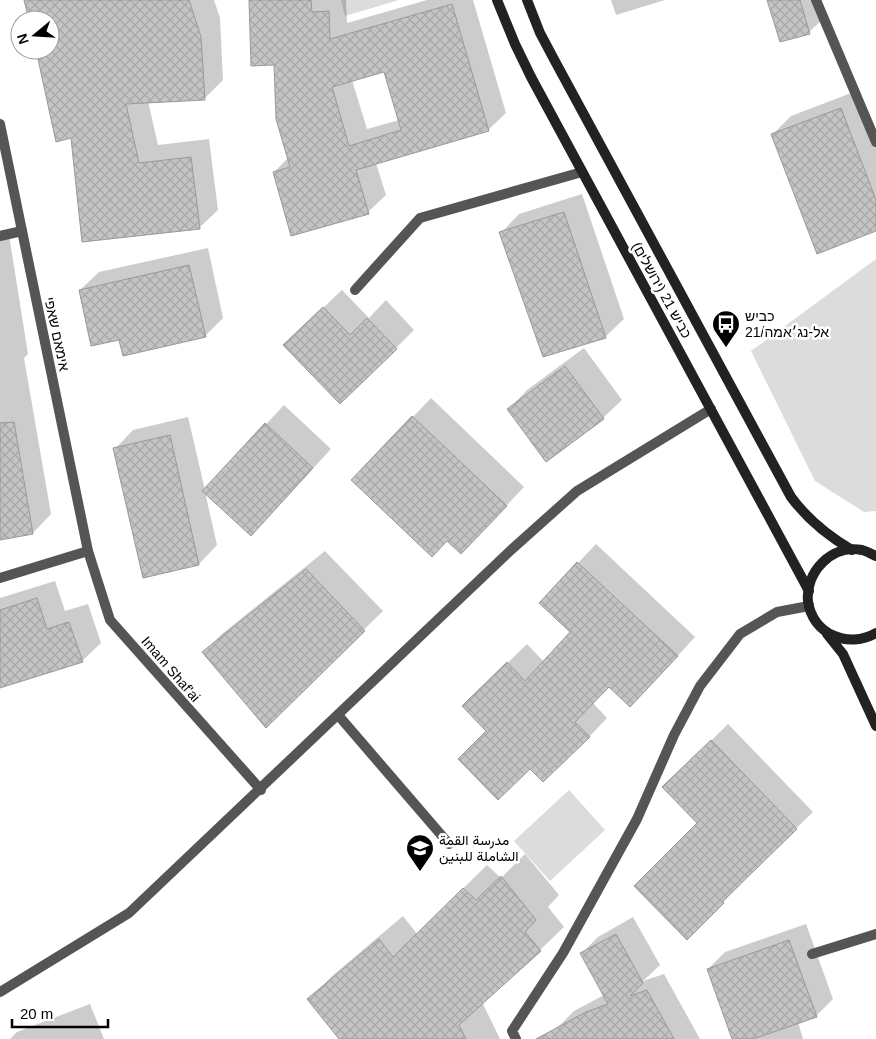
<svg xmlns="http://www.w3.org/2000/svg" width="876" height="1039" viewBox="0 0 876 1039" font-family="Helvetica,Vazirmatn,'Noto Sans Hebrew',sans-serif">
  <defs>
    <pattern id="building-cross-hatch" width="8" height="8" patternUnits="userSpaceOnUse" patternTransform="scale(1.25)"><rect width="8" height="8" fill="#c4c4c4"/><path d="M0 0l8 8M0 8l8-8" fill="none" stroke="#a7a7a7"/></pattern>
  </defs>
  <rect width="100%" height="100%" fill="#fff"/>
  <g fill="#dcdcdc">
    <polygon points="341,0 399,0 345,16"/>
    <polygon points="876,259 876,511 864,512 815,481 751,351"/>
    <polygon points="569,790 605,830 550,881 514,841"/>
  </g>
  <g fill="#0003" fill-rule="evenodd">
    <polygon points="26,0 214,0 220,18 223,80 204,99 148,101 158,145 209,139 218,210 199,228 72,137 37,50 50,50 50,20 30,20"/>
    <path d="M250 0H346L347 23 427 0H473L506 113 488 130 376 163 386 195 368 212 274 172 288 158 276 64ZM385 71 399 120 367 129 352 80Z"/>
    <polygon points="611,0 665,0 616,15"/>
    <polygon points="768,0 816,0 822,20 809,32"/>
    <polygon points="859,90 876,134 876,230 773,134 791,116"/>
    <polygon points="582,194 624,319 605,337 501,233 519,214"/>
    <polygon points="9,235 28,354 24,358 51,514 33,533 0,539 0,236"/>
    <polygon points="208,248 223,318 205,336 120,338 80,290 99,272"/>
    <polygon points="342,290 369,318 386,300 414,330 396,348 304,326"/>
    <polygon points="584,348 622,400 603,418 509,409 527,390"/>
    <polygon points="431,398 524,487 480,534 448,540 353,480"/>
    <polygon points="284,405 331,449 269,516 205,492 217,545 199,564 144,577 115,449 133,430 188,417 205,490"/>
    <polygon points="596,544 695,637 649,687 609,686 593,703 607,718 589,737 530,768 488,731 483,687 527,644 544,662 572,632 540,603"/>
    <polygon points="325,551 383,611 266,726 204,652 222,634"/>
    <polygon points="55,581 65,611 88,604 101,643 82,661 0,687 0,598"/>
    <polygon points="728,724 813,812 739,884 740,885 687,938 698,823 664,787"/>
    <polygon points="525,854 559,895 548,907 564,927 540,950 482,1002 500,1039 341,1039 309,1000 332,976 403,916 417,934 487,865 501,878"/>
    <polygon points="633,917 660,965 643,981 664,974 700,1039 563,1039 557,1028 574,1011 604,995 581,954 598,937"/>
    <polygon points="806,924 833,999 816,1016 798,1022 803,1039 733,1039 708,969 725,952"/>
    <polygon points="90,1004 104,1039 10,1039 17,1032"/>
  </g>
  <g fill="url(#building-cross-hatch)" stroke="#999" fill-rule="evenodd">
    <polygon points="24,0 189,0 201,37 205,100 126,104 139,163 191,157 200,229 82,242 71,138 56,142 36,50 50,50 50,20 29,20"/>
    <path d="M249 0H311L312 12 329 11 330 39 452 4 489 131 356 170 369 214 291 236 273 172 290 167 276 119 274 65 251 66ZM384 72 401 130 349 146 332 87Z"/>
    <polygon points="767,0 800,0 810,34 780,42"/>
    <polygon points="841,108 876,200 876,231 817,254 771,134"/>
    <polygon points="564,212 606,338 543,357 499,232"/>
    <polygon points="189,265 206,337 123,356 119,340 91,346 79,290"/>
    <polygon points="323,307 350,335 367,318 397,349 340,404 283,345"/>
    <polygon points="565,366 604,419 546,462 507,409"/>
    <polygon points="412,416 507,506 461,554 447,541 432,557 351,480"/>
    <polygon points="14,422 33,534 0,540 0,423"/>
    <polygon points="265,423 313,468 251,536 202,491"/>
    <polygon points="170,435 199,565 143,578 113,448"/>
    <polygon points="577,562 678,656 630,707 609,687 575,722 590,737 543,782 530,769 498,800 458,759 486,731 462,706 507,662 525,681 570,632 539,603"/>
    <polygon points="306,569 365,631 266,728 202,652"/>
    <polygon points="37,598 47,629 69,622 83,662 0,688 0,610"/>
    <polygon points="711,740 797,829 723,901 724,903 687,940 634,886 697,823 662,787"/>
    <polygon points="501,876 536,920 525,932 541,951 459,1025 466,1039 339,1039 307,999 379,939 393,957 463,888 476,900"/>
    <polygon points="616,934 643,983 630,996 647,990 674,1039 536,1039 586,1012 608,1004 580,953"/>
    <polygon points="789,940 817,1017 753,1039 732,1039 707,969"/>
  </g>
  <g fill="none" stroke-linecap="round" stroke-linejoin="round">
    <g stroke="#555" stroke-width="10">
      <polyline points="355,290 420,218 582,172"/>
      <polyline points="338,715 449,844"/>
      <polyline points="812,954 876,934"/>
    </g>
    <g stroke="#555" stroke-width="10">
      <polyline points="816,0 876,142"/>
      <polyline points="0,124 88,551 110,620 261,790"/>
      <polyline points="0,236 22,231"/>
      <polyline points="0,578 88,551"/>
      <polyline points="0,992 129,913 511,550 577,491 711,409"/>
      <polyline points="516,1039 512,1031 563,953 637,819 674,735 700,686 740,634 777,612 809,606"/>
    </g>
    <g stroke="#222" stroke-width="10">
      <polyline points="497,0 515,44 531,77 809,591"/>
      <path d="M527 0 540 33 556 63 791 497C808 520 828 536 852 550"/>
      <path d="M876 556C871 554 866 551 862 550 832 544 805 572 808 601 812 634 848 649 876 633"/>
      <polyline points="827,634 843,654 876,726"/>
    </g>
  </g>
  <defs>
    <g id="bus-pin" transform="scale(1.4375)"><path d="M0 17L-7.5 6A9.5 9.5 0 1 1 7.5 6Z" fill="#000" stroke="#fff"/><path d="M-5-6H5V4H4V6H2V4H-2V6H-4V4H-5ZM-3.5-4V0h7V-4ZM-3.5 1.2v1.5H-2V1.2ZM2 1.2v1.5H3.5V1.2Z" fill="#fff"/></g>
    <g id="school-pin" transform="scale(1.4375)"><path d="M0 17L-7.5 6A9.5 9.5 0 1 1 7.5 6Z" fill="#000" stroke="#fff"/><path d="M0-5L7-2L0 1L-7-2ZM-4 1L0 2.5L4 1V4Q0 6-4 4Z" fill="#fff"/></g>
  </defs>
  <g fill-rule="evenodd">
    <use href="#bus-pin" x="726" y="324"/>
    <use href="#school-pin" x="420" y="848"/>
  </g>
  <g text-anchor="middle" stroke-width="5" stroke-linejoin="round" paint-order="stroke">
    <g font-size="14" fill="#000" stroke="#fff">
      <text transform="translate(662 290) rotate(61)" y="5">כביש 21 (ירושלים)</text>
      <text transform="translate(57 334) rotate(78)" y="5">אימאם שאפי</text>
      <text transform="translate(171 669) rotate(49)" y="5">Imam Shaf'ai</text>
    </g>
    <g font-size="14" fill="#000" stroke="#fff" text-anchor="start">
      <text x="745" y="321">כביש<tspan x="745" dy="16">21/אל-נג׳אמה</tspan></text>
      <text x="439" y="845">مدرسة القمة<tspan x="439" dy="16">الشاملة للبنين</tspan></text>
    </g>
  </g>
  <g transform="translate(35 35) rotate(252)"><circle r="24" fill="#ffffff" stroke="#999999"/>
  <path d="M0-4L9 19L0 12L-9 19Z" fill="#000000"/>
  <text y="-8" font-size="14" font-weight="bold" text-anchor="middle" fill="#000000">N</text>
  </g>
  <path d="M12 1019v8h96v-8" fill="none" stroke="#000000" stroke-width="2.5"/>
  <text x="20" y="1019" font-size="15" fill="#000000" stroke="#ffffff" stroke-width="4" paint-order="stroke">20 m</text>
</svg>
